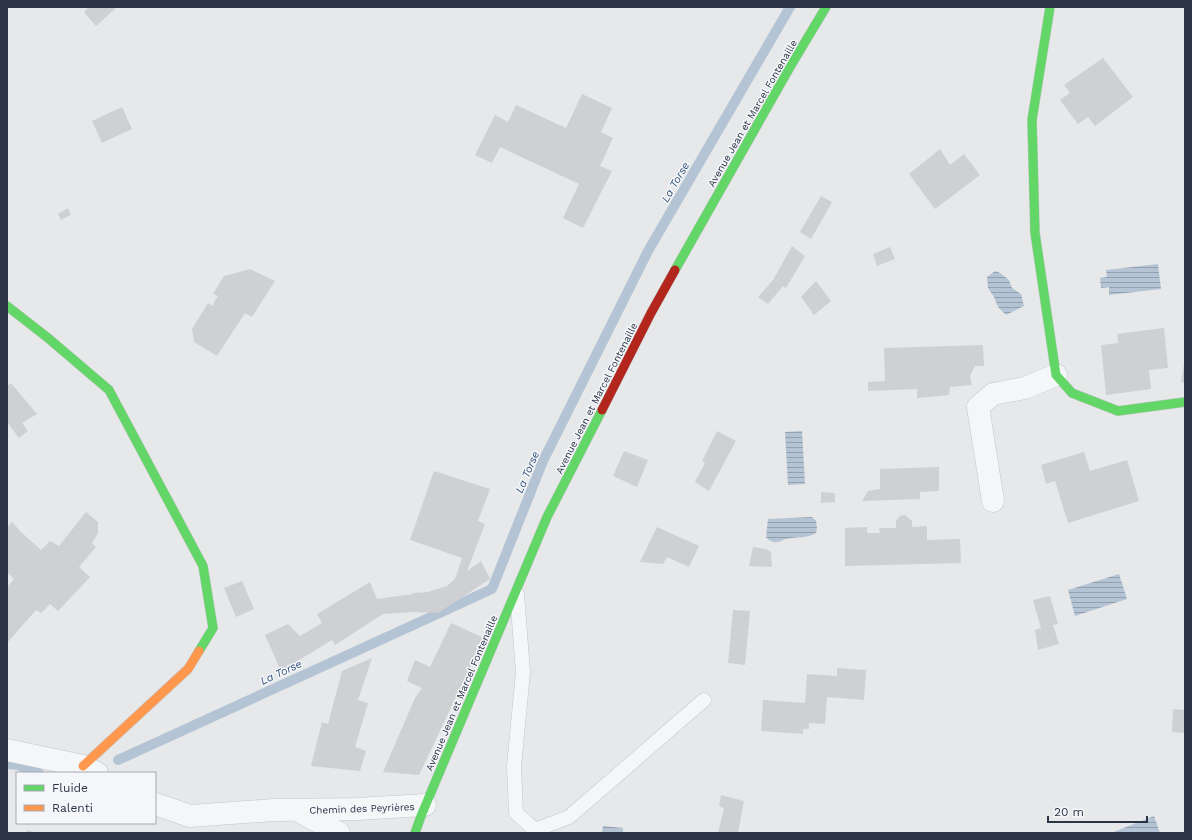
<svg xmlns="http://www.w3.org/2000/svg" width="1192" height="840" viewBox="0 0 1192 840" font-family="'Work Sans',sans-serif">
  <defs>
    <pattern id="water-rules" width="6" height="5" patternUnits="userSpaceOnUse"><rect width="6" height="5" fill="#b4c4d5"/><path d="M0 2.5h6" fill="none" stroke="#93a0af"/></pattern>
  </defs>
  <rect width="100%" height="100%" fill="#e6e8ea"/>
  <g fill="url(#water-rules)">
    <polygon points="1158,264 1161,289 1109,295 1109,287 1101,288 1100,278 1107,277 1106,270"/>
    <polygon points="995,271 1000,273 1009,280 1012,288 1021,294 1024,306 1006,315 998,307 994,297 988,288 987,277"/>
    <polygon points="802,431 805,484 788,485 785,432"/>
    <path d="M812 517 816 521 817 528 816 533C807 539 796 536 786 539 782 540 779 543 774 542 770 541 768 540 766 537L768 519Z"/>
    <polygon points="1119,574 1127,599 1075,616 1068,590"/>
    <polygon points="1154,816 1160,833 1111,833"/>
    <polygon points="603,826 623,828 623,833 602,833"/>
  </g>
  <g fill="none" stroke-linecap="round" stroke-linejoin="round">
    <g stroke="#b4c4d5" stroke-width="10">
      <polyline points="118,760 492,589 543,461 648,251 790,7"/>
      <polyline points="7,764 18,765 39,773"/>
    </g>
  </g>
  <g fill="#ced0d3">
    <polygon points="89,7 117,7 96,26 84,12"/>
    <polygon points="1103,58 1133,97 1095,126 1088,117 1078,124 1060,100 1070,93 1064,85"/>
    <polygon points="582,94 612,108 601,132 613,138 600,166 612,171 583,228 563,218 579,184 500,147 492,163 475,155 495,115 508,122 516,105 566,128"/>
    <polygon points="122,107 132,129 102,143 92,121"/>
    <polygon points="940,149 950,165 964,154 980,175 935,209 909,174"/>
    <polygon points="821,196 832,202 811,239 800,232"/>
    <polygon points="68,208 71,215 61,220 58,214"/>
    <polygon points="792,246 805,256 786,288 783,286 768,304 758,297 773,280"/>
    <polygon points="890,247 895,259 877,266 873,254"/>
    <polygon points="250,269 275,281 252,317 245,313 217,356 194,342 192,329 208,303 212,306 218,296 213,294 224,276"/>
    <polygon points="816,281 831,301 814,315 801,297"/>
    <polygon points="1164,328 1168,368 1149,370 1151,389 1106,395 1101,345 1118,343 1117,334"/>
    <polygon points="983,345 984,366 975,366 970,376 972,385 950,387 949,395 917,398 917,389 868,391 868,382 885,381 884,348"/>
    <polygon points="1184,364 1185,364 1185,383 1181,382"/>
    <polygon points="11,383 37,414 22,423 28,431 19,438 7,422 7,386"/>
    <polygon points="717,431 736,441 709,491 695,482 705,463 702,461"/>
    <polygon points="624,451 648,460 637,487 613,476"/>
    <polygon points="1084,452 1090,471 1127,460 1139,501 1068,523 1055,481 1046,484 1041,465"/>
    <polygon points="939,467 939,491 920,492 920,499 862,501 868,491 880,489 880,469"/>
    <polygon points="434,471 490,489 478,521 485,524 467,571 481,561 490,579 438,613 414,612 383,614 335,645 332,640 281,671 265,635 288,624 300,636 322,623 317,614 370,582 377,599 413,594 413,593 428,592 447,586 455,579 462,558 410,540"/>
    <polygon points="821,492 835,493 835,502 821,503"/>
    <polygon points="86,512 98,522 98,533 92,543 96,547 79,567 90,577 58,611 50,604 41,613 36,610 7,643 7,587 14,579 7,572 7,528 12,522 21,532 41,550 50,541 59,546"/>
    <polygon points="905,515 912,521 912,527 927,526 927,540 960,539 961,563 845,566 845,528 867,527 867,533 880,533 879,528 896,528 896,521 900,516"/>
    <polygon points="657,527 699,546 689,567 667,557 663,564 640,562"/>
    <polygon points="753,547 766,549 771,552 772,567 749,566"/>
    <polygon points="242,581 254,609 236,617 224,588"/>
    <polygon points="1050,596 1058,624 1053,625 1059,644 1038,650 1035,630 1041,628 1033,600"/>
    <polygon points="733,610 750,611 745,665 728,663"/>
    <polygon points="451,623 484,638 419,775 383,772 415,698 422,688 407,681 415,660 430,667"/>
    <polygon points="372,658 358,700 368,703 355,747 366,751 360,771 311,766 322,722 328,724 342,671"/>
    <polygon points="837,668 866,670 864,700 827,697 825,724 809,723 809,729 803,729 803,734 761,731 763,700 805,703 807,674 837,676"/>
    <polygon points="1173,709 1185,710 1185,733 1172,732"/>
    <polygon points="721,795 744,801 738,833 718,833 724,808 719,806"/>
    <polygon points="27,830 37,833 26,833"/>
  </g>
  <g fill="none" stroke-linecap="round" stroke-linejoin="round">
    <g stroke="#c4c6c8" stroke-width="15">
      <polyline id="lane" points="517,594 523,672 514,766 516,813 535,830 569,817 704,700"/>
    </g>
    <g stroke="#c4c6c8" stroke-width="23">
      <g id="street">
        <polyline points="993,501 978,407 993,394 1025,388 1056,375"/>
        <polyline points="7,750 83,766 97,773"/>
        <polyline points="155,804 190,816 274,810 357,809 425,805"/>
        <polyline points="299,811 339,833"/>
      </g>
    </g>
    <g stroke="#c4c6c8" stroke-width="10">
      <g id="fast">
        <polyline points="1050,7 1032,120 1035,233 1056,375 1072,393 1118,411 1185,402"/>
        <polyline points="675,270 790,67 826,7"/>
        <polyline points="7,306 48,338 109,390 203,566 213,628 199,651"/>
        <polyline points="415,833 421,816 547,517 602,410"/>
      </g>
    </g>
    <g stroke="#c4c6c8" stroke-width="10">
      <polyline id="slow" points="83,766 188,669 199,651"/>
    </g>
    <g stroke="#c4c6c8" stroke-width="10">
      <polyline id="jam" points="602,410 651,313 675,270"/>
    </g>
    <use href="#lane" stroke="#f5f6f7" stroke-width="14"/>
    <use href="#street" stroke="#f5f6f7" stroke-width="22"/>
    <use href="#fast" stroke="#63d668" stroke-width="9"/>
    <use href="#slow" stroke="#ff974d" stroke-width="9"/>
    <use href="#jam" stroke="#b3261e" stroke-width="9"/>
  </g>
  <g text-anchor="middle" stroke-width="3" stroke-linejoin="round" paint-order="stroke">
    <g font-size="10" fill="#2b3445" stroke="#f4f6f9">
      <text transform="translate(752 113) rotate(-60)" y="4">Avenue Jean et Marcel Fontenaille</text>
      <text transform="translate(596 398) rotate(-63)" y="4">Avenue Jean et Marcel Fontenaille</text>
      <text transform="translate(461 693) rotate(-67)" y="4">Avenue Jean et Marcel Fontenaille</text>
      <text transform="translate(362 808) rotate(-2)" y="4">Chemin des Peyrières</text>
    </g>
    <g font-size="11" font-style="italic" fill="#34527a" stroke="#f4f6f9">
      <text transform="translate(675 182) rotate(-60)" y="4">La Torse</text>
      <text transform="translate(527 472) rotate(-67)" y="4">La Torse</text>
      <text transform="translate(281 672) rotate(-25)" y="4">La Torse</text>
    </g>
  </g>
  <rect width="1192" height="840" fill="none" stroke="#2b3445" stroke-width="16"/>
  <rect x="16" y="772" width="140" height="52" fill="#f4f6f9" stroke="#a4a8b1"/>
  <rect x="24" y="785" width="20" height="6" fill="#63d668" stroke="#a4a8b1"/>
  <text x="52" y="792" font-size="12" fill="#2b3445">Fluide</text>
  <rect x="24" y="805" width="20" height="6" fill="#ff974d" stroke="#a4a8b1"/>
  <text x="52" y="812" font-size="12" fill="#2b3445">Ralenti</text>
  <path d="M1048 816v6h99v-6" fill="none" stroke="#2b3445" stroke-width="2"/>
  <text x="1054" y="816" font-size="12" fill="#2b3445" stroke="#f4f6f9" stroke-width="3" paint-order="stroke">20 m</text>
</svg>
